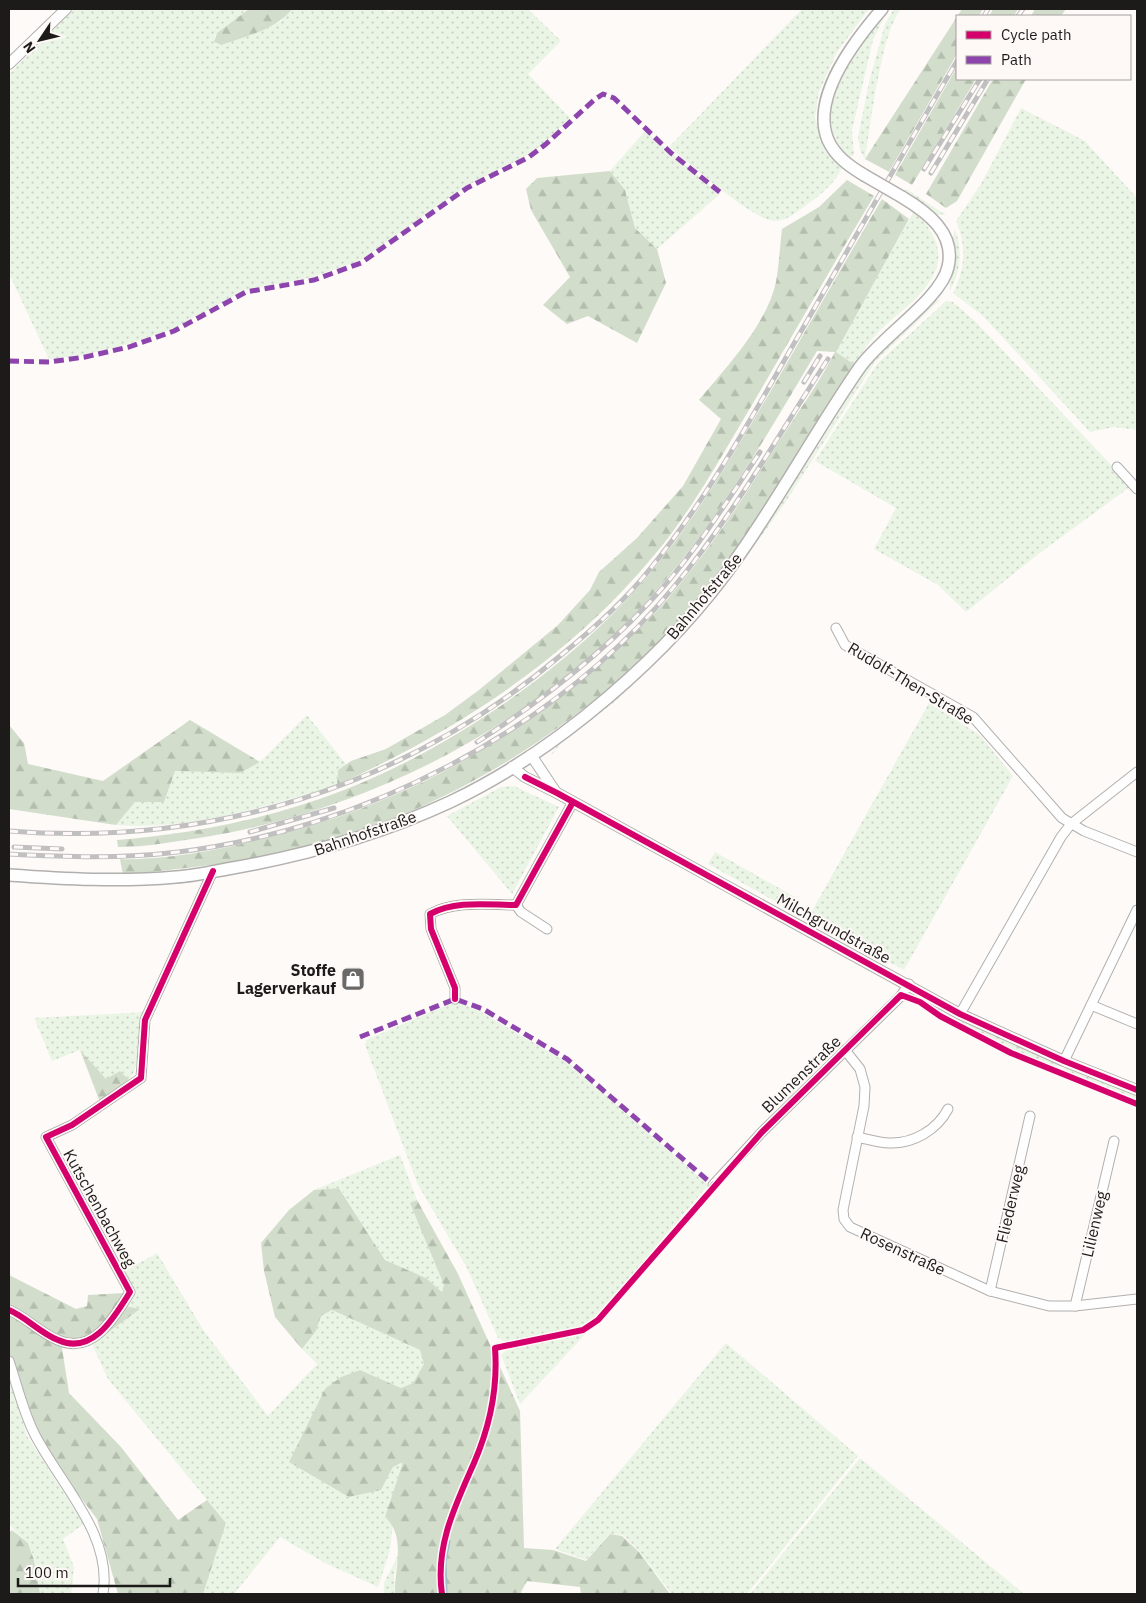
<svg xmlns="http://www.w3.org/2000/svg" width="1146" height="1603" viewBox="0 0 1146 1603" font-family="'IBM Plex Sans',sans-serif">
  <defs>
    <pattern id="grass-dots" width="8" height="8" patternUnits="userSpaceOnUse" patternTransform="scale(1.25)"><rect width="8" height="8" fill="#ebf5e6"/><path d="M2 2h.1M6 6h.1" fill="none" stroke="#c9d1c5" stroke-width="1.8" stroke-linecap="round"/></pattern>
    <pattern id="forest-firs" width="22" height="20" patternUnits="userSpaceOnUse" patternTransform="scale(1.25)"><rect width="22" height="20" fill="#d2decb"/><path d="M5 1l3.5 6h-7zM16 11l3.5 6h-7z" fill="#b4beae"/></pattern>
  </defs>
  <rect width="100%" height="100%" fill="#fdfaf8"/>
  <g fill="url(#grass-dots)">
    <polygon points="74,9 248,9 215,35 214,43 221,45 280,22 292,9 378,9 390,12 399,9 528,9 561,41 528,74 570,118 546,142 528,155 466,186 361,260 313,277 245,290 173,329 128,344 84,355 49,359 9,274 9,74"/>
    <path d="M802 9H869L837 52 819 92 815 117 821 139 825 151 842 167C837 181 821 195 809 203 799 210 788 221 775 221 755 222 688 162 669 147Z"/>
    <path d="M888 9 873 40 852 130 854 155 849 158C839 146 832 135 830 120 824 87 866 32 888 9Z"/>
    <path d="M894 9H901C881 33 871 124 865 159L860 150 858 137 869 82 885 24Z"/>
    <path d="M1021 108 1085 141 1137 198V430L1114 427 1090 432 983 316 953 293C965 268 967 247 956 221L981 184Z"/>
    <polygon points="645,131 720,194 657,249 635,228 625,190 610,171"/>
    <polygon points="906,189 946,215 937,215 904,192"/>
    <path d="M913 213C921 217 927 225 931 232 959 278 901 307 875 336 867 344 861 355 855 365L835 352Z"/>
    <path d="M955 229C963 251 961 270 950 291 947 280 956 269 956 258 956 248 951 239 955 229Z"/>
    <polygon points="940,300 875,362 785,503 730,580 728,579 783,501 872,360 935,301"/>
    <polygon points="946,301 953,302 976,322 1131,486 1037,555 966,612 938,585 874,549 896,508 815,461 877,364"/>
    <polygon points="725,583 727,584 655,663 617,700 562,742 549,758 561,740 708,603"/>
    <polygon points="929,703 980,735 1013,776 904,970 808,918"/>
    <path d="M307 715 346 764 338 770 337 785C267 806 191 831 116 825L135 802H164L175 770 240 773 260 762Z"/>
    <polygon points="514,786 559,807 512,894 447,816 501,787"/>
    <polygon points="715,852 795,897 789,909 708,864"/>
    <polygon points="460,1003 479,1011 570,1064 708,1185 599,1314 582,1327 507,1342 498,1338 467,1268 418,1185 365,1045 366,1040 449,1004"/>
    <path d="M147 1012C144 1019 140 1027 139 1035 138 1053 140 1064 129 1080L120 1071 106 1080 80 1050 52 1061 34 1018Z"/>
    <path d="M963 1021 1062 1066C1031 1066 987 1042 961 1025Z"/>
    <polygon points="1068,1068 1137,1096 1137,1103 1055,1069"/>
    <polygon points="400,1155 417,1200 411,1203 444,1285 442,1292 426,1278 385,1260 340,1188 314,1190"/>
    <polygon points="157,1253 204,1331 268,1416 317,1364 302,1349 316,1331 321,1316 332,1310 420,1350 424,1364 413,1383 401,1388 360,1370 381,1490 393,1467 403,1462 385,1517 393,1524 390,1550 378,1587 325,1563 280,1537 234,1594 203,1594 226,1523 108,1379 92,1344 139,1309 124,1306 134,1294 123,1272"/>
    <polygon points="592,1327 520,1404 501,1355 510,1348 583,1332"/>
    <polygon points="726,1343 858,1456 747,1594 672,1594 639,1551 623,1535 609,1534 586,1560 555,1549"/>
    <path d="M9 1374 27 1436 84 1524 63 1539 74 1567 71 1594H40C37 1579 37 1556 27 1543 21 1535 13 1532 9 1522Z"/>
    <polygon points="860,1458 1024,1594 750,1594"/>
    <polygon points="399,1553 394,1576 395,1594 384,1594 384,1583"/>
  </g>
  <g fill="url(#forest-firs)">
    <path d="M249 9H292C276 30 245 36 221 45L214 42 217 33Z"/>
    <polygon points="962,9 983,9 979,16 957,16 957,54 889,172 865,159"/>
    <polygon points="993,9 1018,9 1014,16 989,16"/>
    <polygon points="1035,9 1066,9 1061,16 1031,16"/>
    <polygon points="957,67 957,79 976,79 912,185 895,175"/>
    <polygon points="993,79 1026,79 957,201 946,208 926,194"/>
    <polygon points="610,171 625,190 635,228 657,249 666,283 637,343 588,316 567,324 543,305 570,277 531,210 526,189 537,178"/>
    <path d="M847 180 874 196C834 263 795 331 756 398 725 450 695 506 656 553 571 657 458 730 337 785L338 770 351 761 386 749 445 715 479 690 558 625 590 590 599 572 637 538 683 486 721 419 699 400C726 368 767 324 776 282 779 265 780 246 782 229L819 207Z"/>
    <path d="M882 199 909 219 836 352 855 365C811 435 770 509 719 574 612 710 455 814 286 852 232 864 177 869 123 875L120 859C172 861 238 846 289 832 403 801 498 749 589 673 619 648 650 621 675 590 713 545 745 496 776 446 796 415 818 385 835 352L817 351C770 430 722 514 662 584 546 720 375 810 199 838 172 842 146 847 118 847L117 840C194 834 272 818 344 790 454 747 576 663 651 572 700 513 737 448 776 382 811 321 846 260 882 199Z"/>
    <polygon points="190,720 260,762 240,773 175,771 164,802 135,802 116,825 9,809 9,725 24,743 28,764 103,781"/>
    <polygon points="80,1050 106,1079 120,1071 129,1080 100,1102"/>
    <path d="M339 1188 385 1260 426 1278 442 1292 444 1285 410 1203 417 1200 458 1274 520 1411 524 1548 553 1550 586 1561 610 1534 622 1536 639 1552 670 1594H581L580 1587 527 1581 521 1592 522 1594H395C394 1569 407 1537 385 1517L403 1462 393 1467 381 1490 349 1497 289 1462 325 1389 341 1377 360 1370 401 1388 413 1383 424 1364 420 1350 332 1310 321 1316 316 1331 302 1349 275 1317 264 1271 261 1243 289 1210 314 1190Z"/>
    <polygon points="9,1275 76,1309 87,1306 88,1295 125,1293 124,1306 140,1309 92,1344 62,1348 69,1393 121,1447 178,1520 207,1500 226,1523 203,1594 118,1594 97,1519 30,1431 9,1359"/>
    <polygon points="12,1530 28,1543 34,1560 40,1594 9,1594 9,1533"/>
  </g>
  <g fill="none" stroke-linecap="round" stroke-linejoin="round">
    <polyline stroke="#a1beca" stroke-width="3" points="446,1594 445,1562 449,1541"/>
    <g stroke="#b2b0ae" stroke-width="11">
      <g id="minor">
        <polyline points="1117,467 1137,489"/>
        <polyline points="836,628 845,645 973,717 1062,818 1084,831 1137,852"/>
        <polyline points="516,905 521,912 547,929"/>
        <path d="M455 999V988L431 929 430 914C456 900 488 905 516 905L573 802"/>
        <polyline points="1091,1005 1137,1024"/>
        <polyline points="960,1014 1061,837 1071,824 1137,772"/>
        <polyline points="845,1050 860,1069 865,1087 864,1106 843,1210 844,1219 850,1227 990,1291 1049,1306 1075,1306 1137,1299"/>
        <polyline points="1064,1061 1137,910"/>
        <path d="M857 1137C867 1139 879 1143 889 1143 913 1144 937 1130 948 1109"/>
        <polyline points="713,1185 762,1132 900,997 909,984"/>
        <polyline points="990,1291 1030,1116"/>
        <polyline points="1075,1306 1114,1141"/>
        <path d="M9 1310C26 1317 40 1333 58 1340 93 1356 115 1316 130 1292L46 1137 72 1125 141 1078 145 1020 213 871"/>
        <path d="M9 1361C17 1385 23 1411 34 1433 59 1483 113 1534 103 1594"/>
      </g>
    </g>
    <g stroke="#b2b0ae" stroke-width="12">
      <g id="tertiary">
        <polyline points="9,64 66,9"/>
        <polyline points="531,755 555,791"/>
        <polyline points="512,767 525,777 557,793 960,1014 1064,1061 1137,1090"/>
      </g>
    </g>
    <g stroke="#b2b0ae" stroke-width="14">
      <g id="secondary">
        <path d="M864 175C849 166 835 156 828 140 810 97 856 39 882 9"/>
        <path d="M9 875C65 879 120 882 176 877 193 876 211 872 227 869 303 856 379 835 450 802 556 752 670 654 737 558 781 496 817 429 860 367 882 336 941 299 948 267 956 233 927 212 902 197"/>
      </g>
    </g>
    <use href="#minor" stroke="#fffefe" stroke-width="9"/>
    <use href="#tertiary" stroke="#fffefe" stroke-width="10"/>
    <use href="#secondary" stroke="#fffefe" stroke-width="11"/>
    <g stroke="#c1c0c0" stroke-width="5">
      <g id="rail">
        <polyline points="984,16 988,9"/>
        <polyline points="1018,16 1023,9"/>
        <polyline points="924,169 980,79"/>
        <polyline points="931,173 988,79"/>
        <polyline points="804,382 820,356"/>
        <path d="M477 742C546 698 611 647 665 585 701 543 730 497 760 452"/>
        <path d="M9 831C212 847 404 787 560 656 592 630 624 602 650 569 706 500 748 424 792 347 847 252 901 156 957 61"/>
        <polyline points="250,832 334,808"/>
        <polyline points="14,847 62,849"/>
        <path d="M9 854C65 857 121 859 178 852 361 830 554 731 673 588 732 517 778 436 828 359"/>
      </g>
    </g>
    <use href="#rail" stroke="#fef9f7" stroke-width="3" stroke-dasharray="9" stroke-linecap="butt"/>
    <g stroke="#b2b0ae" stroke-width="14" stroke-linecap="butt">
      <polyline id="secondary-bridge" points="864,175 902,197"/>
    </g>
    <use href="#secondary-bridge" stroke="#fffefe" stroke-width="11"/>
    <g stroke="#8e44ad" stroke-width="5" stroke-dasharray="10 5" stroke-linecap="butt">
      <polyline points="9,361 49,362 85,357 129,347 174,331 246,292 314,280 361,263 467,188 529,157 546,144 594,100 603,94 614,98 671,153 721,193"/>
      <polyline points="360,1037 455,999 483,1009 567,1059 713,1185 710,1190"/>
    </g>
    <g stroke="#fef9f7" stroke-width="9">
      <g id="cycleway">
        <polyline points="525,777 557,793 960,1014 1064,1061 1137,1090"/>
        <path d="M455 999V988L431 929 430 914C456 900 488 905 516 905L573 802"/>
        <path d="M9 1310C26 1317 40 1333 58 1340 93 1356 115 1316 130 1292L46 1137 72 1125 141 1078 145 1020 213 871"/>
        <path d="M442 1594C435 1546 455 1506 474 1463 490 1426 498 1387 495 1348L583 1330 598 1320 762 1132 901 995 920 1002 940 1016 1011 1053 1137 1104"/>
      </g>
    </g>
    <use href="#cycleway" stroke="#d6006c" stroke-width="6"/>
  </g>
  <defs>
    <g id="shop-square" transform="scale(1.25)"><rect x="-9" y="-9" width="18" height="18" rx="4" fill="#6b6968" stroke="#fef9f7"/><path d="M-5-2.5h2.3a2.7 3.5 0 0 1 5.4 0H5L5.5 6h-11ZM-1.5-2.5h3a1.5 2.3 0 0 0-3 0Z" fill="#fff"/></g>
  </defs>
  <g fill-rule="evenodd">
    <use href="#shop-square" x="353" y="979"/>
  </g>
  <g text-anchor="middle" stroke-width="4" stroke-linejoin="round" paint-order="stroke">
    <g font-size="16" fill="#1d1b1a" stroke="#fef9f7">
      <text transform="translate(704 596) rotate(-50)" y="6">Bahnhofstraße</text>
      <text transform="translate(911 683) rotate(31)" y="6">Rudolf-Then-Straße</text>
      <text transform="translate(365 833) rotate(-19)" y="6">Bahnhofstraße</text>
      <text transform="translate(834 928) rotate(29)" y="6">Milchgrundstraße</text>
      <text transform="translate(801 1074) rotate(-44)" y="6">Blumenstraße</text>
      <text transform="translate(1010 1204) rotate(-77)" y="6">Fliederweg</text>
      <text transform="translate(100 1208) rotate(61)" y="6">Kutschenbachweg</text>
      <text transform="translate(1094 1224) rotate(-77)" y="6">Lilienweg</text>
      <text transform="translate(903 1251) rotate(25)" y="6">Rosenstraße</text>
    </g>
    <g font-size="16" font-weight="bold" fill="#1d1b1a" stroke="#fef9f7" text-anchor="end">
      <text x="336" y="976">Stoffe<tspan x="336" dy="18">Lagerverkauf</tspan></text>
    </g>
  </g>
  <rect width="1146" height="1603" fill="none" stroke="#1d1b1a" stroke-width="20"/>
  <rect x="956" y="15" width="175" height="65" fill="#fef9f7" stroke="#a4a09f"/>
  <rect x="966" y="31" width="25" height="8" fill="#d6006c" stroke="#a4a09f"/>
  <text x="1001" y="40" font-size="15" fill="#1d1b1a">Cycle path</text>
  <rect x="966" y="56" width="25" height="8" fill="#8e44ad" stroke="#a4a09f"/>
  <text x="1001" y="65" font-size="15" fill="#1d1b1a">Path</text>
  <g transform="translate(40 40) rotate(235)" stroke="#fef9f7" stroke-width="4" paint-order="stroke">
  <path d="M0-4L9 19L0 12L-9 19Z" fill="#1d1b1a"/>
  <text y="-8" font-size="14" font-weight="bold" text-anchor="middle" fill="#1d1b1a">N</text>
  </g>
  <path d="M18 1578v8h152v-8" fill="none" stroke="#1d1b1a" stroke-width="2.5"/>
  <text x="25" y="1578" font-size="15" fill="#1d1b1a" stroke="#fef9f7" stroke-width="4" paint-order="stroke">100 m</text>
</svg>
